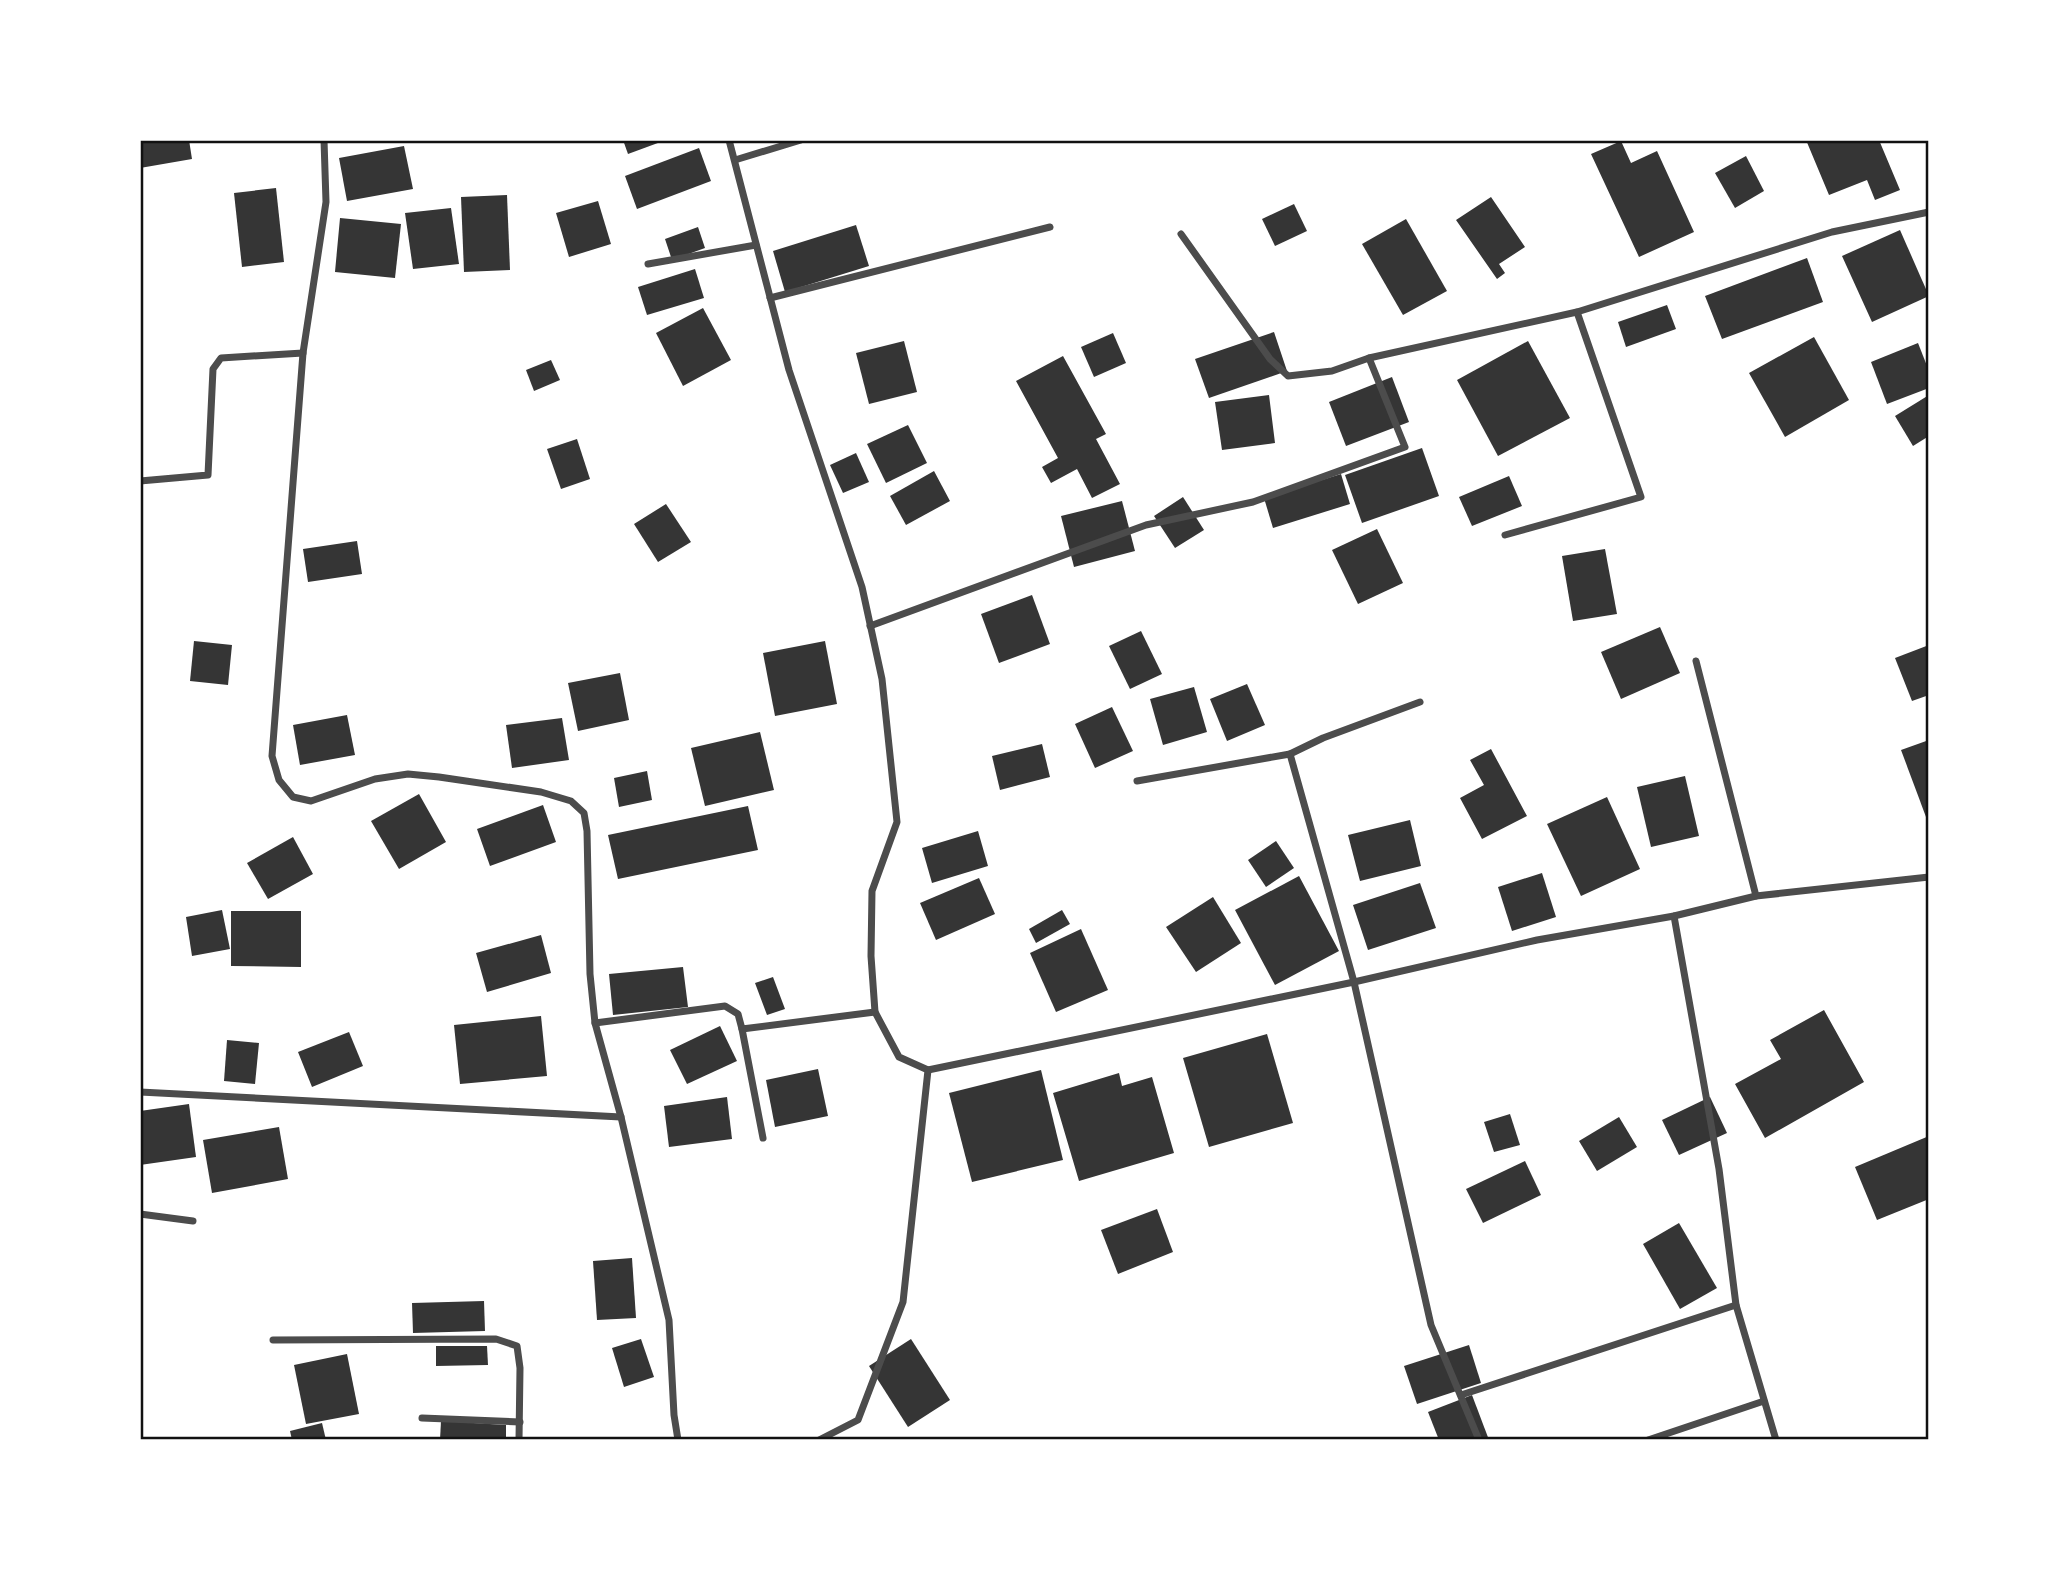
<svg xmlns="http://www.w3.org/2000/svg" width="2069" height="1580" viewBox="0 0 2069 1580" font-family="'PT Sans Narrow',sans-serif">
  <rect width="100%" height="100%" fill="#fff"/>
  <g fill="#353535">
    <polygon points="140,140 189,140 192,159 140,168"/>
    <polygon points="623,140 666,140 628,154"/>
    <polygon points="1806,140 1879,140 1900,190 1875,200 1867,180 1829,195"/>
    <polygon points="1621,141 1631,163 1657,151 1694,232 1639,257 1591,154"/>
    <polygon points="404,146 413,189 347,201 339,158"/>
    <polygon points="699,148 711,181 637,209 625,176"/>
    <polygon points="1746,156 1764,191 1735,208 1715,173"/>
    <polygon points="276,188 284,262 242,267 234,193"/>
    <polygon points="507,195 510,270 464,272 461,197"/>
    <polygon points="1491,197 1525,247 1499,264 1505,273 1497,279 1456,220"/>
    <polygon points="598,201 611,244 569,257 556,213"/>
    <polygon points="1294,204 1307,231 1275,246 1262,219"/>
    <polygon points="451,208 459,264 413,269 405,213"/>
    <polygon points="340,218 401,224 395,278 335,272"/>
    <polygon points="1406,219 1447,291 1403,315 1362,244"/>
    <polygon points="856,225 869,266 785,292 773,251"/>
    <polygon points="698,227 705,248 672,260 665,239"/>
    <polygon points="1900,230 1929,296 1872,322 1842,256"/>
    <polygon points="1807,258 1823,302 1722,339 1705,296"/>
    <polygon points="695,269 704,298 647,315 638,287"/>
    <polygon points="1667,305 1676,329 1626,347 1618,322"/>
    <polygon points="703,308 731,360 683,386 656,333"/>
    <polygon points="1274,332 1287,371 1209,398 1195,359"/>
    <polygon points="1113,333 1126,363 1094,377 1081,347"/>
    <polygon points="1814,337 1849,400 1785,437 1749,373"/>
    <polygon points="904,341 917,392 869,404 856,353"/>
    <polygon points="1528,341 1570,418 1498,456 1457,380"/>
    <polygon points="1918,343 1929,371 1929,388 1887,404 1871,362"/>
    <polygon points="1063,356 1106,434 1096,439 1120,484 1092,498 1077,469 1051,483 1042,467 1058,458 1016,381"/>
    <polygon points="551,360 560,380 534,391 526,370"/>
    <polygon points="1392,377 1409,422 1346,446 1329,402"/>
    <polygon points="1269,395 1275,443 1222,450 1215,402"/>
    <polygon points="1929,395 1929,436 1913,446 1895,416"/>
    <polygon points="908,425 927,463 886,483 867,444"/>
    <polygon points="577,439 590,479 561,489 547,449"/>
    <polygon points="1422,448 1439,496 1362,523 1345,475"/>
    <polygon points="856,453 869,482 843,493 830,465"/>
    <polygon points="934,471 950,501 906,525 890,496"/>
    <polygon points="1341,474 1350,504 1273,528 1264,498"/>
    <polygon points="1509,476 1522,506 1472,526 1459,497"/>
    <polygon points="1183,497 1204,530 1175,548 1154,516"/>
    <polygon points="1122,501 1135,551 1074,567 1061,516"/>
    <polygon points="666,504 691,542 658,562 634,524"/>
    <polygon points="1377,529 1403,583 1358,604 1332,550"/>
    <polygon points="357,541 362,574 308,582 303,549"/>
    <polygon points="1605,549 1617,614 1573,621 1562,556"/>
    <polygon points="1032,595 1050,644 999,663 981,614"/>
    <polygon points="1660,627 1680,673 1621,699 1601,652"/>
    <polygon points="1141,631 1162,674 1130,689 1109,646"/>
    <polygon points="194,641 232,645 228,685 190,681"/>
    <polygon points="825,641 837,704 775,716 763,653"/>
    <polygon points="1929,645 1929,695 1912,701 1895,658"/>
    <polygon points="620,673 629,720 578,731 568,683"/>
    <polygon points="1247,684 1265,725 1227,741 1210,699"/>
    <polygon points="1194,687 1207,732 1163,745 1150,699"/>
    <polygon points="1112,707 1133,751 1095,768 1075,724"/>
    <polygon points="347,715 355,755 300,765 293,725"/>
    <polygon points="562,718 569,760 512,768 506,725"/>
    <polygon points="760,732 774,790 705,806 691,748"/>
    <polygon points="1929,740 1929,825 1901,750"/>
    <polygon points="1042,744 1050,777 1000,790 992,756"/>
    <polygon points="1491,749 1527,816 1482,839 1460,798 1484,785 1470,760"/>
    <polygon points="647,771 652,800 619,807 614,778"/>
    <polygon points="1685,776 1699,836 1651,847 1637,787"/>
    <polygon points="419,794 446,842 399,869 371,821"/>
    <polygon points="1607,797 1640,869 1581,896 1547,824"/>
    <polygon points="543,805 556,842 490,866 477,829"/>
    <polygon points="748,806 758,850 618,879 608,835"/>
    <polygon points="1410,820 1421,866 1360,881 1348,835"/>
    <polygon points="978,831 988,866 932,883 922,848"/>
    <polygon points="293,837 313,874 268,899 247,863"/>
    <polygon points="1276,841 1294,868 1266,887 1248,860"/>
    <polygon points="1542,873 1556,917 1512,931 1498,887"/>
    <polygon points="1299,876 1339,951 1275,985 1235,910"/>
    <polygon points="979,878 995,914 936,940 920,903"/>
    <polygon points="1420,883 1436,928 1368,950 1353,905"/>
    <polygon points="1213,897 1241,943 1196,972 1166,927"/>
    <polygon points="222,910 230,949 192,956 186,917"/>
    <polygon points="1062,910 1070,924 1036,943 1029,929"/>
    <polygon points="231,911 301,911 301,967 231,966"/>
    <polygon points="1081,929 1108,990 1056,1012 1030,953"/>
    <polygon points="541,935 551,973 487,992 476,953"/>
    <polygon points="683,967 688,1007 613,1015 609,974"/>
    <polygon points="773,977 785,1009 767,1015 755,983"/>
    <polygon points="1824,1010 1864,1082 1765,1138 1735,1084 1781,1059 1770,1040"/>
    <polygon points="541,1016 547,1076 460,1084 454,1025"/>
    <polygon points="720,1026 737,1061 687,1084 670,1050"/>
    <polygon points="349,1032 363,1066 312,1087 298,1052"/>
    <polygon points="1267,1034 1293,1123 1209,1147 1183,1058"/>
    <polygon points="227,1040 259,1043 255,1084 224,1081"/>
    <polygon points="818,1069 828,1116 775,1127 766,1080"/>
    <polygon points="1041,1070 1063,1160 972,1182 949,1093"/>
    <polygon points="1119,1073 1122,1086 1152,1077 1174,1153 1079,1181 1053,1093"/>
    <polygon points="727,1097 732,1139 669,1147 664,1106"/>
    <polygon points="1710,1097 1727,1133 1679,1155 1662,1120"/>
    <polygon points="189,1104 196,1157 140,1165 140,1111"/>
    <polygon points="1510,1114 1520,1145 1494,1152 1484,1122"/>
    <polygon points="1619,1117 1637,1147 1597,1171 1579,1141"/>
    <polygon points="279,1127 288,1179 212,1193 203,1140"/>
    <polygon points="1929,1136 1929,1199 1877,1220 1855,1167"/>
    <polygon points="1525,1161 1541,1195 1483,1223 1466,1189"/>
    <polygon points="1157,1209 1173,1252 1118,1274 1101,1230"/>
    <polygon points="1679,1223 1717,1288 1680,1309 1643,1244"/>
    <polygon points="632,1258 636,1318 597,1320 593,1261"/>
    <polygon points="484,1301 485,1331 413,1333 412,1303"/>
    <polygon points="641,1339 654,1377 624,1387 612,1348"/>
    <polygon points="911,1339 950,1400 908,1427 869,1366"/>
    <polygon points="1469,1345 1481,1383 1417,1404 1404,1366"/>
    <polygon points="436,1346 487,1346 488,1365 436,1366"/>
    <polygon points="347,1354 359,1414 306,1424 294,1365"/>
    <polygon points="1472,1395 1489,1440 1439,1440 1428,1412"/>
    <polygon points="441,1421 506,1425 506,1440 440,1440"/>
    <polygon points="322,1423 326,1440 292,1440 290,1431"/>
  </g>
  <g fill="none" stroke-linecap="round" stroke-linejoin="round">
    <g stroke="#4c4c4c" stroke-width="7">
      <polyline points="324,140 326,202 303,353 272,756 279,780 293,797 311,801 375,779 408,774 439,777 541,792 571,801 584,813 587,831 590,974 595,1023 621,1117 669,1320 674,1415 678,1440"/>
      <polyline points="729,140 789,370 862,587 882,679 897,822 872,891 871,956 875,1012 899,1057 928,1070 903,1302 858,1420 819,1440"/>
      <polyline points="735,160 801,140"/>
      <polyline points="1181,234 1270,359 1288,376 1332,371 1369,358 1577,312 1832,232 1929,212"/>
      <polyline points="648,264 756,245"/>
      <polyline points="770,298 1050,227"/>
      <polyline points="140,481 208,475 213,369 221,358 303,353"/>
      <polyline points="1505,535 1641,497 1577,312"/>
      <polyline points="870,626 1146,525 1253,502 1405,447 1369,358"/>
      <polyline points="1696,661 1756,896"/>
      <polyline points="1420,702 1323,738 1290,754 1354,982 1431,1325 1479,1440"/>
      <polyline points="1137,781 1290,754"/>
      <polyline points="1674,916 1719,1169 1736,1305 1776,1440"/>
      <polyline points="595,1023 725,1006 738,1014 742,1029 875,1012"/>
      <polyline points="742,1029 763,1138"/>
      <polyline points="928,1070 1354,982 1537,940 1674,916 1756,896 1929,877"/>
      <polyline points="140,1092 621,1117"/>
      <polyline points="140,1214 193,1221"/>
      <polyline points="273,1340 496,1339 517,1346 520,1368 519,1440"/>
      <polyline points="1461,1395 1736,1305"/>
      <polyline points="422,1418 520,1422"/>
      <polyline points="1648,1440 1764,1401"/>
    </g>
  </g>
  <rect width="2069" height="1580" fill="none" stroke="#ffffff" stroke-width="284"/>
  <rect x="142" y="142" width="1785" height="1296" fill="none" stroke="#111" stroke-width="2.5"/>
</svg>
